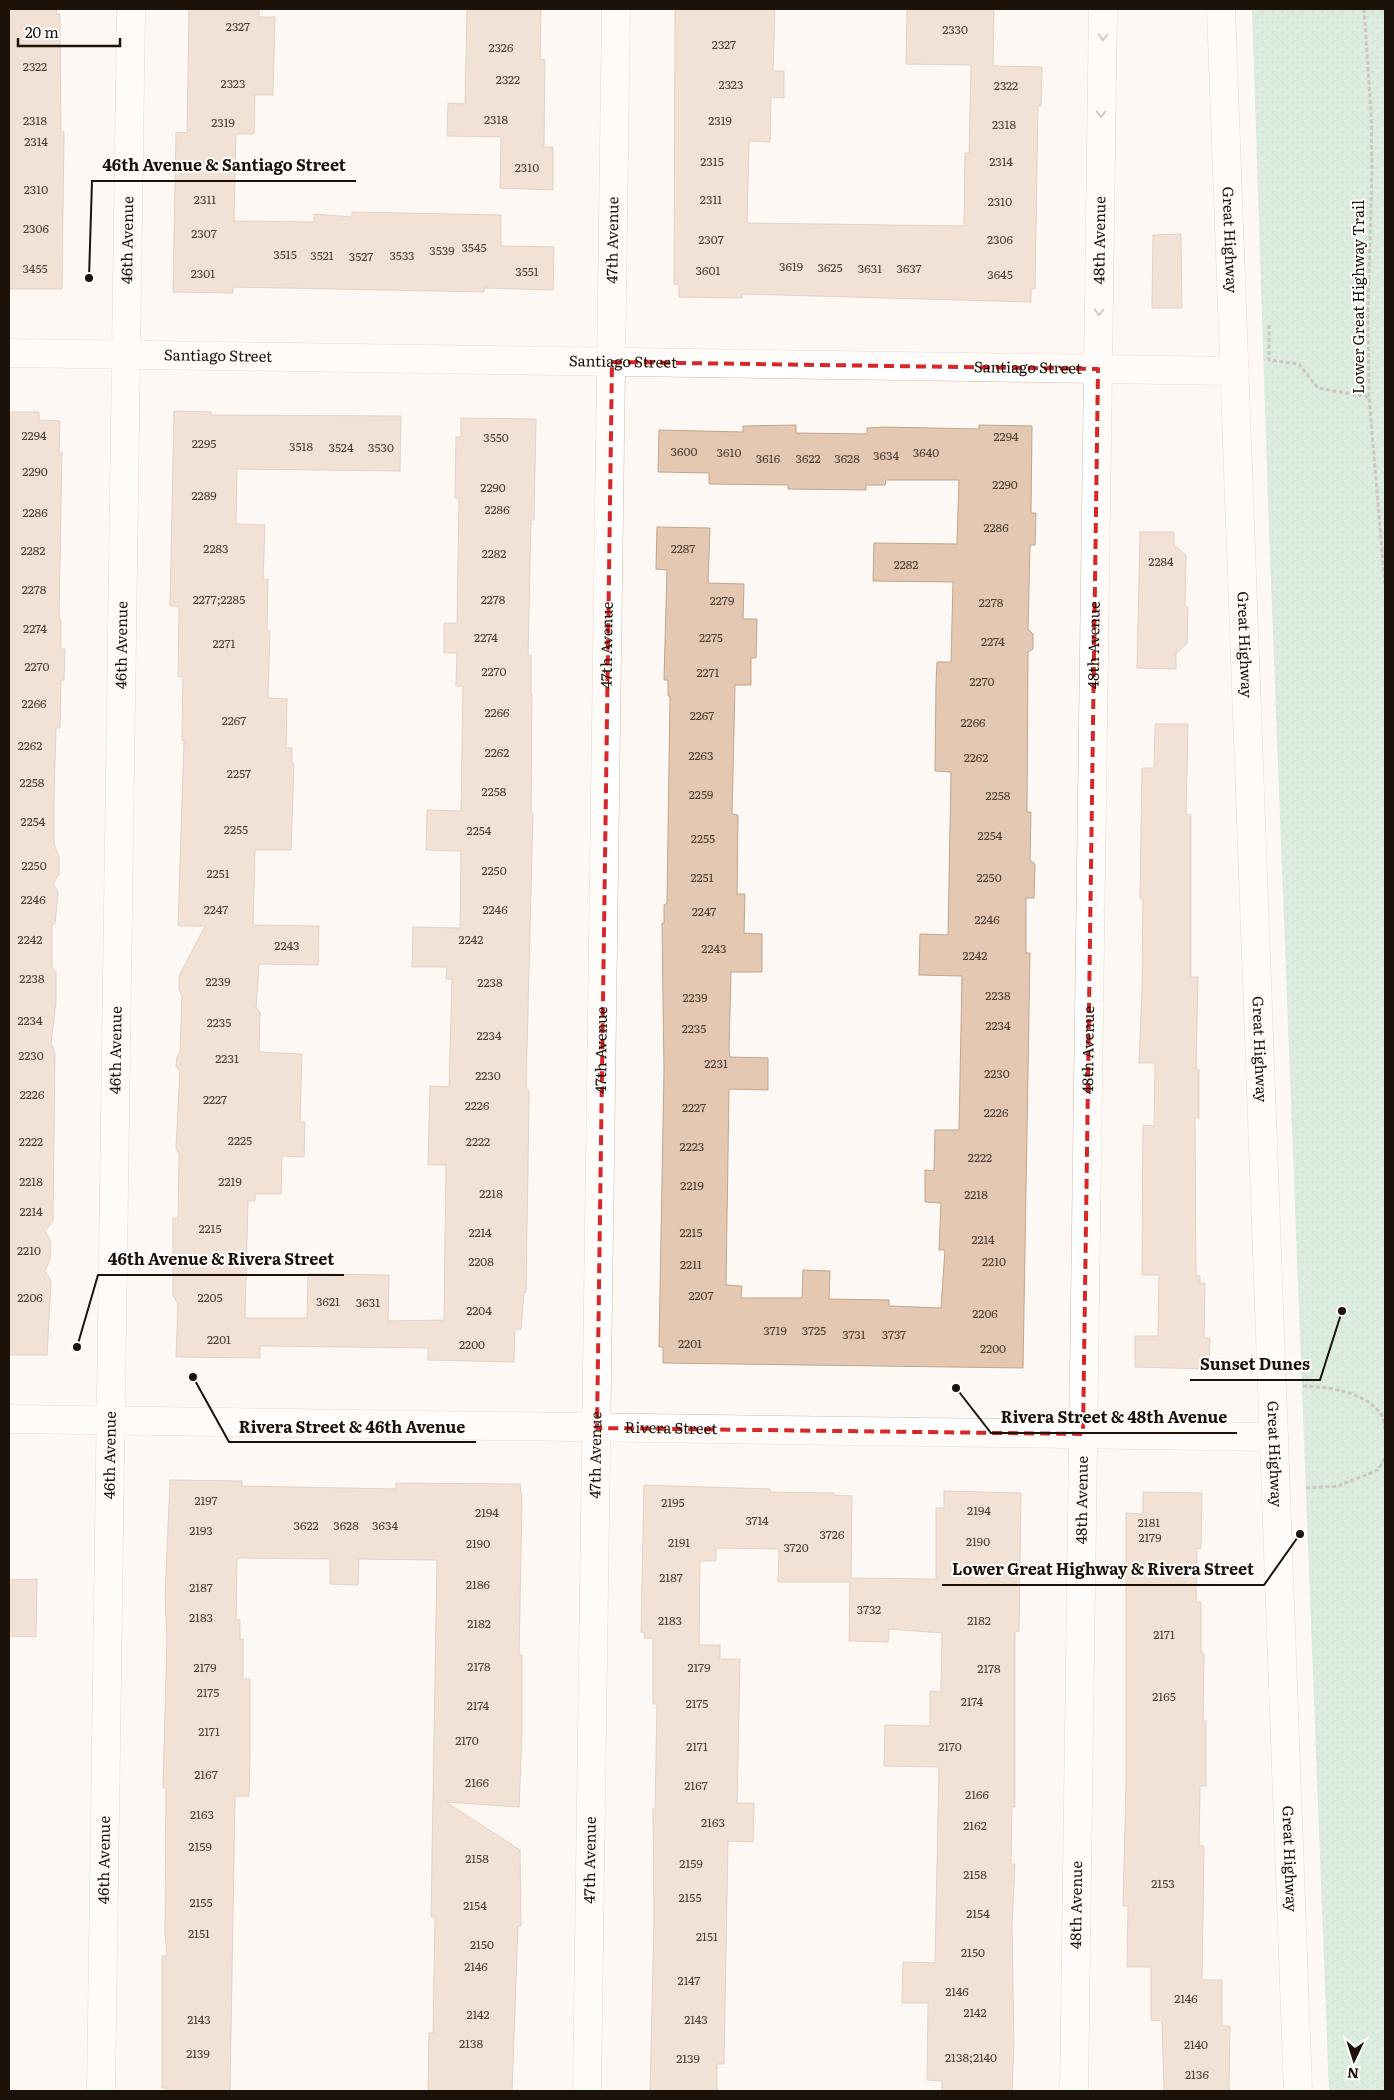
<svg xmlns="http://www.w3.org/2000/svg" width="1394" height="2100" viewBox="0 0 1394 2100" font-family="Literata,serif">
  <defs>
    <pattern id="park-dots" width="8" height="8" patternUnits="userSpaceOnUse" patternTransform="scale(1.25)"><rect width="8" height="8" fill="#b3ddc4"/><path d="M2 2h.1M6 6h.1" fill="none" stroke="#99bda7" stroke-width="1.8" stroke-linecap="round"/></pattern>
  </defs>
  <rect width="100%" height="100%" fill="#fef8f4"/>
  <polygon fill="url(#park-dots)" points="1252,9 1385,9 1385,2091 1329,2091 1269,531"/>
  <g fill="#e4c8b1" stroke="#c0a58f">
    <polygon points="9,9 57,9 56,14 60,14 61,132 64,132 62,289 9,289"/>
    <polygon points="189,9 259,9 259,17 275,17 273,95 255,95 254,134 236,134 234,221 314,222 314,214 352,217 352,212 501,215 501,246 554,247 553,290 484,288 484,292 233,287 233,293 173,292 176,132 187,133"/>
    <polygon points="467,9 541,9 540,59 545,60 544,147 553,147 553,190 500,188 501,137 447,136 448,103 465,104"/>
    <polygon points="675,9 775,9 773,71 784,71 784,98 771,97 770,142 749,141 747,223 964,226 965,153 969,153 971,65 906,64 907,9 994,9 993,66 1042,67 1041,106 1038,106 1035,289 1031,289 1031,302 742,294 742,298 679,297 679,285 674,284"/>
    <polygon points="1181,234 1182,308 1152,308 1153,235"/>
    <polygon points="174,411 211,412 211,415 401,416 400,471 237,469 236,524 265,525 263,579 268,579 267,631 270,631 268,698 287,699 286,748 292,748 292,764 294,764 291,850 255,850 253,925 319,926 318,965 259,964 256,1008 260,1012 259,1052 302,1054 300,1122 305,1122 304,1157 282,1156 281,1194 255,1194 255,1201 248,1201 245,1318 307,1318 308,1274 389,1275 388,1321 444,1320 446,1165 428,1165 429,1126 430,1086 449,1087 452,979 446,979 447,967 412,967 413,927 460,928 461,851 426,850 427,810 461,811 463,686 456,686 457,653 444,653 444,623 457,623 459,498 455,498 456,437 461,437 461,418 536,419 534,520 531,520 528,655 531,655 531,694 532,694 531,812 533,813 526,1088 529,1090 529,1103 526,1292 524,1292 521,1329 515,1329 514,1362 428,1360 428,1348 260,1346 260,1358 176,1357 178,1304 173,1295 173,1218 178,1219 179,1154 176,1148 180,1071 176,1066 177,1057 180,1052 182,996 179,989 179,976 205,926 178,926 184,741 182,740 183,677 178,677 179,606 170,606"/>
    <polygon points="9,412 39,412 39,420 60,421 59,453 62,453 59,618 61,620 61,649 65,649 64,680 61,680 60,728 56,728 54,799 54,844 59,857 59,874 53,884 58,892 55,924 52,924 52,967 56,972 56,1002 51,1043 55,1053 53,1221 45,1231 51,1242 50,1260 45,1271 51,1281 47,1355 9,1355"/>
    <polygon points="796,425 796,433 867,434 867,428 885,427 979,429 979,425 1032,426 1031,513 1036,513 1035,545 1030,545 1028,629 1033,634 1033,649 1028,652 1027,812 1031,812 1030,860 1035,864 1034,898 1026,898 1026,953 1030,953 1023,1368 663,1363 663,1347 659,1347 664,1071 662,923 664,923 664,905 667,903 670,696 668,696 668,680 664,680 667,570 656,569 657,527 710,528 708,583 744,584 743,619 757,619 756,658 751,658 751,685 735,685 732,814 738,815 737,894 745,894 744,933 762,934 762,972 731,972 729,1050 730,1057 768,1058 768,1090 729,1089 726,1285 742,1286 741,1298 802,1298 803,1270 830,1271 829,1299 889,1300 889,1306 941,1308 945,1250 939,1250 941,1203 925,1202 925,1170 934,1171 935,1130 959,1130 962,976 919,975 920,934 948,935 951,772 935,771 936,683 937,662 951,662 953,582 873,581 874,543 957,544 959,480 886,480 885,485 866,485 866,490 788,489 788,485 709,484 709,473 658,472 659,430 743,432 743,426"/>
    <polygon points="1140,532 1174,532 1174,545 1186,555 1185,607 1188,607 1187,644 1176,653 1176,669 1137,668"/>
    <polygon points="1155,724 1188,724 1186,814 1191,815 1191,977 1198,977 1196,1069 1199,1069 1199,1118 1195,1118 1196,1276 1200,1276 1200,1283 1205,1283 1204,1338 1210,1338 1209,1369 1135,1367 1135,1336 1158,1336 1159,1275 1142,1275 1143,1125 1154,1126 1155,1063 1139,1063 1142,991 1143,899 1140,899 1142,768 1154,768"/>
    <polygon points="170,1480 242,1481 242,1486 396,1489 396,1483 520,1484 522,1501 519,1655 522,1655 522,1733 519,1807 446,1802 520,1850 521,1926 518,1926 512,2091 428,2091 429,2033 433,2033 435,1917 431,1917 437,1560 359,1559 358,1585 330,1584 330,1559 237,1558 236,1620 240,1620 240,1639 243,1639 243,1679 250,1679 250,1754 249,1796 235,1796 230,2091 166,2091 166,2088 162,2088 162,1956 167,1956 165,1934 166,1788 163,1788 167,1638 165,1598"/>
    <polygon points="644,1485 770,1489 770,1492 834,1493 834,1495 852,1496 851,1578 936,1579 936,1508 944,1508 944,1491 1021,1493 1019,1631 1015,1632 1015,1807 1012,1806 1011,1864 1015,1864 1012,1925 1014,2045 1012,2091 942,2091 942,2081 927,2080 928,2003 902,2003 903,1962 935,1963 939,1767 884,1766 885,1725 930,1726 930,1691 941,1692 942,1633 889,1629 888,1642 849,1641 850,1582 778,1582 779,1549 716,1548 716,1561 700,1561 699,1645 720,1645 720,1659 740,1659 737,1803 754,1803 753,1842 728,1841 724,2064 717,2064 717,2091 650,2091 654,1921 653,1809 655,1809 657,1704 653,1704 653,1638 644,1638 645,1633 641,1632"/>
    <polygon points="1143,1492 1202,1493 1201,1548 1197,1549 1196,1602 1201,1602 1201,1653 1204,1653 1203,1721 1206,1721 1206,1786 1200,1786 1199,1845 1204,1846 1202,1980 1222,1980 1222,2026 1230,2026 1229,2091 1164,2091 1162,2021 1151,2020 1151,1967 1127,1967 1128,1906 1123,1906 1126,1785 1126,1513 1143,1514"/>
    <polygon points="37,1579 36,1637 9,1636 9,1580"/>
  </g>
  <g fill="none" stroke-linecap="round" stroke-linejoin="round">
    <g stroke="#d6baa3" stroke-width="29">
      <g id="minor">
        <path id="s1" d="M1221 9 1298 2091"/>
        <path id="s2" d="M9 353 1235 371"/>
        <path id="s3" d="M9 1419 1274 1437"/>
        <path id="s4" d="M101 2091 131 9"/>
        <path id="s5" d="M587 2091 616 9"/>
        <path id="s6" d="M1074 2091 1103 9"/>
      </g>
    </g>
    <g stroke="#938b85" stroke-width="3" stroke-dasharray="4 2.5" stroke-linecap="butt">
      <polyline points="1364,9 1371,112 1372,169 1368,312 1369,397 1385,586"/>
      <polyline points="1269,325 1269,360 1299,364 1318,388 1369,397"/>
      <path d="M1303 1386C1328 1387 1364 1391 1381 1414 1384 1418 1384 1425 1385 1429"/>
      <polyline points="1306,1488 1338,1486 1378,1470 1385,1458"/>
    </g>
    <use href="#minor" stroke="#fff" stroke-width="28"/>
  </g>
  <defs><path id="oneway-chevron" d="M-2-3.5L2.5 0L-2 3.5" fill="none" stroke-width="1.6" stroke-linecap="round" stroke-linejoin="round" transform="scale(1.25)"/></defs>
  <g stroke="#999491">
    <use href="#oneway-chevron" transform="translate(1103 37) rotate(91)"/>
    <use href="#oneway-chevron" transform="translate(1101 114) rotate(91)"/>
    <use href="#oneway-chevron" transform="translate(1099 312) rotate(91)"/>
  </g>
  <path d="M0 0H1394V2100H0ZM612 362 1098 369 1083 1434 597 1428Z" fill="#fef8f4" fill-opacity=".55" fill-rule="evenodd"/>
  <path fill="none" stroke="#d62828" stroke-width="4" stroke-dasharray="10 6" stroke-linejoin="round" d="M612 362 1098 369 1083 1434 597 1428Z"/>
  <g text-anchor="middle" stroke-width="4" stroke-linejoin="round" paint-order="stroke">
    <g font-size="12" fill="#4e4034">
      <text x="238" y="31">2327</text>
      <text x="955" y="34">2330</text>
      <text x="724" y="49">2327</text>
      <text x="501" y="52">2326</text>
      <text x="35" y="71">2322</text>
      <text x="508" y="84">2322</text>
      <text x="233" y="88">2323</text>
      <text x="731" y="89">2323</text>
      <text x="1006" y="90">2322</text>
      <text x="496" y="124">2318</text>
      <text x="35" y="125">2318</text>
      <text x="720" y="125">2319</text>
      <text x="223" y="127">2319</text>
      <text x="1004" y="129">2318</text>
      <text x="36" y="146">2314</text>
      <text x="712" y="166">2315</text>
      <text x="1001" y="166">2314</text>
      <text x="527" y="172">2310</text>
      <text x="36" y="194">2310</text>
      <text x="205" y="204">2311</text>
      <text x="711" y="204">2311</text>
      <text x="1000" y="206">2310</text>
      <text x="36" y="233">2306</text>
      <text x="204" y="238">2307</text>
      <text x="711" y="244">2307</text>
      <text x="1000" y="244">2306</text>
      <text x="474" y="252">3545</text>
      <text x="442" y="255">3539</text>
      <text x="285" y="259">3515</text>
      <text x="322" y="260">3521</text>
      <text x="402" y="260">3533</text>
      <text x="361" y="261">3527</text>
      <text x="791" y="271">3619</text>
      <text x="830" y="272">3625</text>
      <text x="35" y="273">3455</text>
      <text x="870" y="273">3631</text>
      <text x="909" y="273">3637</text>
      <text x="708" y="275">3601</text>
      <text x="527" y="276">3551</text>
      <text x="203" y="278">2301</text>
      <text x="1000" y="279">3645</text>
      <text x="34" y="440">2294</text>
      <text x="1006" y="441">2294</text>
      <text x="496" y="442">3550</text>
      <text x="204" y="448">2295</text>
      <text x="301" y="451">3518</text>
      <text x="341" y="452">3524</text>
      <text x="381" y="452">3530</text>
      <text x="684" y="456">3600</text>
      <text x="729" y="457">3610</text>
      <text x="926" y="457">3640</text>
      <text x="886" y="460">3634</text>
      <text x="768" y="463">3616</text>
      <text x="808" y="463">3622</text>
      <text x="847" y="463">3628</text>
      <text x="35" y="476">2290</text>
      <text x="1005" y="489">2290</text>
      <text x="493" y="492">2290</text>
      <text x="204" y="500">2289</text>
      <text x="497" y="514">2286</text>
      <text x="35" y="517">2286</text>
      <text x="996" y="532">2286</text>
      <text x="216" y="553">2283</text>
      <text x="683" y="553">2287</text>
      <text x="33" y="555">2282</text>
      <text x="494" y="558">2282</text>
      <text x="1161" y="566">2284</text>
      <text x="906" y="569">2282</text>
      <text x="34" y="594">2278</text>
      <text x="219" y="604">2277;2285</text>
      <text x="493" y="604">2278</text>
      <text x="722" y="605">2279</text>
      <text x="991" y="607">2278</text>
      <text x="35" y="633">2274</text>
      <text x="486" y="642">2274</text>
      <text x="711" y="642">2275</text>
      <text x="993" y="646">2274</text>
      <text x="224" y="648">2271</text>
      <text x="37" y="671">2270</text>
      <text x="494" y="676">2270</text>
      <text x="708" y="677">2271</text>
      <text x="982" y="686">2270</text>
      <text x="34" y="708">2266</text>
      <text x="497" y="717">2266</text>
      <text x="702" y="720">2267</text>
      <text x="234" y="725">2267</text>
      <text x="973" y="727">2266</text>
      <text x="30" y="750">2262</text>
      <text x="497" y="757">2262</text>
      <text x="701" y="760">2263</text>
      <text x="976" y="762">2262</text>
      <text x="239" y="778">2257</text>
      <text x="32" y="787">2258</text>
      <text x="494" y="796">2258</text>
      <text x="701" y="799">2259</text>
      <text x="998" y="800">2258</text>
      <text x="33" y="826">2254</text>
      <text x="236" y="834">2255</text>
      <text x="479" y="835">2254</text>
      <text x="990" y="840">2254</text>
      <text x="703" y="843">2255</text>
      <text x="34" y="870">2250</text>
      <text x="494" y="875">2250</text>
      <text x="218" y="878">2251</text>
      <text x="702" y="882">2251</text>
      <text x="989" y="882">2250</text>
      <text x="33" y="904">2246</text>
      <text x="216" y="914">2247</text>
      <text x="495" y="914">2246</text>
      <text x="704" y="916">2247</text>
      <text x="987" y="924">2246</text>
      <text x="30" y="944">2242</text>
      <text x="471" y="944">2242</text>
      <text x="287" y="950">2243</text>
      <text x="714" y="953">2243</text>
      <text x="975" y="960">2242</text>
      <text x="32" y="983">2238</text>
      <text x="218" y="986">2239</text>
      <text x="490" y="987">2238</text>
      <text x="998" y="1000">2238</text>
      <text x="695" y="1002">2239</text>
      <text x="30" y="1025">2234</text>
      <text x="219" y="1027">2235</text>
      <text x="998" y="1030">2234</text>
      <text x="694" y="1033">2235</text>
      <text x="489" y="1040">2234</text>
      <text x="31" y="1060">2230</text>
      <text x="227" y="1063">2231</text>
      <text x="716" y="1068">2231</text>
      <text x="997" y="1078">2230</text>
      <text x="488" y="1080">2230</text>
      <text x="32" y="1099">2226</text>
      <text x="215" y="1104">2227</text>
      <text x="477" y="1110">2226</text>
      <text x="694" y="1112">2227</text>
      <text x="996" y="1117">2226</text>
      <text x="240" y="1145">2225</text>
      <text x="31" y="1146">2222</text>
      <text x="478" y="1146">2222</text>
      <text x="692" y="1151">2223</text>
      <text x="980" y="1162">2222</text>
      <text x="31" y="1186">2218</text>
      <text x="230" y="1186">2219</text>
      <text x="692" y="1190">2219</text>
      <text x="491" y="1198">2218</text>
      <text x="976" y="1199">2218</text>
      <text x="31" y="1216">2214</text>
      <text x="210" y="1233">2215</text>
      <text x="480" y="1237">2214</text>
      <text x="691" y="1237">2215</text>
      <text x="983" y="1244">2214</text>
      <text x="29" y="1255">2210</text>
      <text x="481" y="1266">2208</text>
      <text x="994" y="1266">2210</text>
      <text x="691" y="1269">2211</text>
      <text x="701" y="1300">2207</text>
      <text x="30" y="1302">2206</text>
      <text x="210" y="1302">2205</text>
      <text x="328" y="1306">3621</text>
      <text x="368" y="1307">3631</text>
      <text x="479" y="1315">2204</text>
      <text x="985" y="1318">2206</text>
      <text x="775" y="1335">3719</text>
      <text x="814" y="1335">3725</text>
      <text x="854" y="1339">3731</text>
      <text x="894" y="1339">3737</text>
      <text x="219" y="1344">2201</text>
      <text x="690" y="1348">2201</text>
      <text x="472" y="1349">2200</text>
      <text x="993" y="1353">2200</text>
      <text x="206" y="1505">2197</text>
      <text x="673" y="1507">2195</text>
      <text x="979" y="1515">2194</text>
      <text x="487" y="1517">2194</text>
      <text x="757" y="1525">3714</text>
      <text x="1149" y="1527">2181</text>
      <text x="306" y="1530">3622</text>
      <text x="346" y="1530">3628</text>
      <text x="385" y="1530">3634</text>
      <text x="201" y="1535">2193</text>
      <text x="832" y="1539">3726</text>
      <text x="1150" y="1542">2179</text>
      <text x="978" y="1546">2190</text>
      <text x="679" y="1547">2191</text>
      <text x="478" y="1548">2190</text>
      <text x="796" y="1552">3720</text>
      <text x="671" y="1582">2187</text>
      <text x="478" y="1589">2186</text>
      <text x="201" y="1592">2187</text>
      <text x="869" y="1614">3732</text>
      <text x="201" y="1622">2183</text>
      <text x="670" y="1625">2183</text>
      <text x="979" y="1625">2182</text>
      <text x="479" y="1628">2182</text>
      <text x="1164" y="1639">2171</text>
      <text x="479" y="1671">2178</text>
      <text x="205" y="1672">2179</text>
      <text x="699" y="1672">2179</text>
      <text x="989" y="1673">2178</text>
      <text x="208" y="1697">2175</text>
      <text x="1164" y="1701">2165</text>
      <text x="972" y="1706">2174</text>
      <text x="697" y="1708">2175</text>
      <text x="478" y="1710">2174</text>
      <text x="209" y="1736">2171</text>
      <text x="467" y="1745">2170</text>
      <text x="697" y="1751">2171</text>
      <text x="950" y="1751">2170</text>
      <text x="206" y="1779">2167</text>
      <text x="477" y="1787">2166</text>
      <text x="696" y="1790">2167</text>
      <text x="977" y="1799">2166</text>
      <text x="202" y="1819">2163</text>
      <text x="713" y="1827">2163</text>
      <text x="975" y="1830">2162</text>
      <text x="200" y="1851">2159</text>
      <text x="477" y="1863">2158</text>
      <text x="691" y="1868">2159</text>
      <text x="975" y="1879">2158</text>
      <text x="1163" y="1888">2153</text>
      <text x="690" y="1902">2155</text>
      <text x="201" y="1907">2155</text>
      <text x="475" y="1910">2154</text>
      <text x="978" y="1918">2154</text>
      <text x="199" y="1938">2151</text>
      <text x="707" y="1941">2151</text>
      <text x="482" y="1949">2150</text>
      <text x="973" y="1957">2150</text>
      <text x="476" y="1971">2146</text>
      <text x="689" y="1985">2147</text>
      <text x="957" y="1996">2146</text>
      <text x="1186" y="2003">2146</text>
      <text x="975" y="2017">2142</text>
      <text x="478" y="2019">2142</text>
      <text x="199" y="2024">2143</text>
      <text x="696" y="2024">2143</text>
      <text x="471" y="2048">2138</text>
      <text x="1196" y="2049">2140</text>
      <text x="198" y="2058">2139</text>
      <text x="971" y="2062">2138;2140</text>
      <text x="688" y="2063">2139</text>
      <text x="1197" y="2079">2136</text>
    </g>
    <g font-size="15" fill="#1c120a" stroke="#fff">
      <text dy="5" stroke="none"><textPath href="#s4" startOffset="1851">46th Avenue</textPath></text>
      <text dy="5" stroke="none"><textPath href="#s5" startOffset="1851">47th Avenue</textPath></text>
      <text dy="5" stroke="none"><textPath href="#s6" startOffset="1851">48th Avenue</textPath></text>
      <text dy="5" stroke="none"><textPath href="#s1" startOffset="231">Great Highway</textPath></text>
      <text transform="translate(1359 297) rotate(-90)" y="5">Lower Great Highway Trail</text>
      <text dy="5" stroke="none"><textPath href="#s2" startOffset="209">Santiago Street</textPath></text>
      <text dy="5" stroke="none"><textPath href="#s2" startOffset="614">Santiago Street</textPath></text>
      <text dy="5" stroke="none"><textPath href="#s2" startOffset="1019">Santiago Street</textPath></text>
      <text dy="5" stroke="none"><textPath href="#s4" startOffset="1446">46th Avenue</textPath></text>
      <text dy="5" stroke="none"><textPath href="#s5" startOffset="1446">47th Avenue</textPath></text>
      <text dy="5" stroke="none"><textPath href="#s6" startOffset="1446">48th Avenue</textPath></text>
      <text dy="5" stroke="none"><textPath href="#s1" startOffset="636">Great Highway</textPath></text>
      <text dy="5" stroke="none"><textPath href="#s4" startOffset="1041">46th Avenue</textPath></text>
      <text dy="5" stroke="none"><textPath href="#s5" startOffset="1041">47th Avenue</textPath></text>
      <text dy="5" stroke="none"><textPath href="#s6" startOffset="1041">48th Avenue</textPath></text>
      <text dy="5" stroke="none"><textPath href="#s1" startOffset="1041">Great Highway</textPath></text>
      <text dy="5" stroke="none"><textPath href="#s3" startOffset="662">Rivera Street</textPath></text>
      <text dy="5" stroke="none"><textPath href="#s4" startOffset="636">46th Avenue</textPath></text>
      <text dy="5" stroke="none"><textPath href="#s5" startOffset="636">47th Avenue</textPath></text>
      <text dy="5" stroke="none"><textPath href="#s1" startOffset="1446">Great Highway</textPath></text>
      <text dy="5" stroke="none"><textPath href="#s6" startOffset="591">48th Avenue</textPath></text>
      <text dy="5" stroke="none"><textPath href="#s1" startOffset="1851">Great Highway</textPath></text>
      <text dy="5" stroke="none"><textPath href="#s4" startOffset="231">46th Avenue</textPath></text>
      <text dy="5" stroke="none"><textPath href="#s5" startOffset="231">47th Avenue</textPath></text>
      <text dy="5" stroke="none"><textPath href="#s6" startOffset="186">48th Avenue</textPath></text>
    </g>
  </g>
  <path fill="none" stroke="#1c120a" stroke-width="2" d="M89 278L92 181H356M77 1347L98 1275H344M1342 1311L1320 1380H1190M956 1388L991 1433H1237M193 1377L229 1442H476M1300 1534L1264 1585H942"/>
  <g fill="#1c120a" stroke="#fff" stroke-width="2">
    <circle cx="89" cy="278" r="5"/>
    <circle cx="77" cy="1347" r="5"/>
    <circle cx="1342" cy="1311" r="5"/>
    <circle cx="956" cy="1388" r="5"/>
    <circle cx="193" cy="1377" r="5"/>
    <circle cx="1300" cy="1534" r="5"/>
  </g>
  <g font-size="16" text-anchor="middle" font-weight="bold" fill="#1c120a" stroke="#fff" stroke-width="4" stroke-linejoin="round" paint-order="stroke">
    <text x="224" y="171">46th Avenue &amp; Santiago Street</text>
    <text x="221" y="1265">46th Avenue &amp; Rivera Street</text>
    <text x="1255" y="1370">Sunset Dunes</text>
    <text x="1114" y="1423">Rivera Street &amp; 48th Avenue</text>
    <text x="352" y="1433">Rivera Street &amp; 46th Avenue</text>
    <text x="1103" y="1575">Lower Great Highway &amp; Rivera Street</text>
  </g>
  <rect width="1394" height="2100" fill="none" stroke="#1c120a" stroke-width="20"/>
  <g transform="translate(1354 2060) rotate(184)" stroke="#ffffff" stroke-width="4" paint-order="stroke">
  <path d="M0-4L9 19L0 12L-9 19Z" fill="#1c120a"/>
  <text y="-8" font-size="14" font-weight="bold" text-anchor="middle" fill="#1c120a">N</text>
  </g>
  <path d="M18 38v8h102v-8" fill="none" stroke="#1c120a" stroke-width="2.5"/>
  <text x="25" y="38" font-size="15" fill="#1c120a" stroke="#ffffff" stroke-width="4" paint-order="stroke">20 m</text>
</svg>
